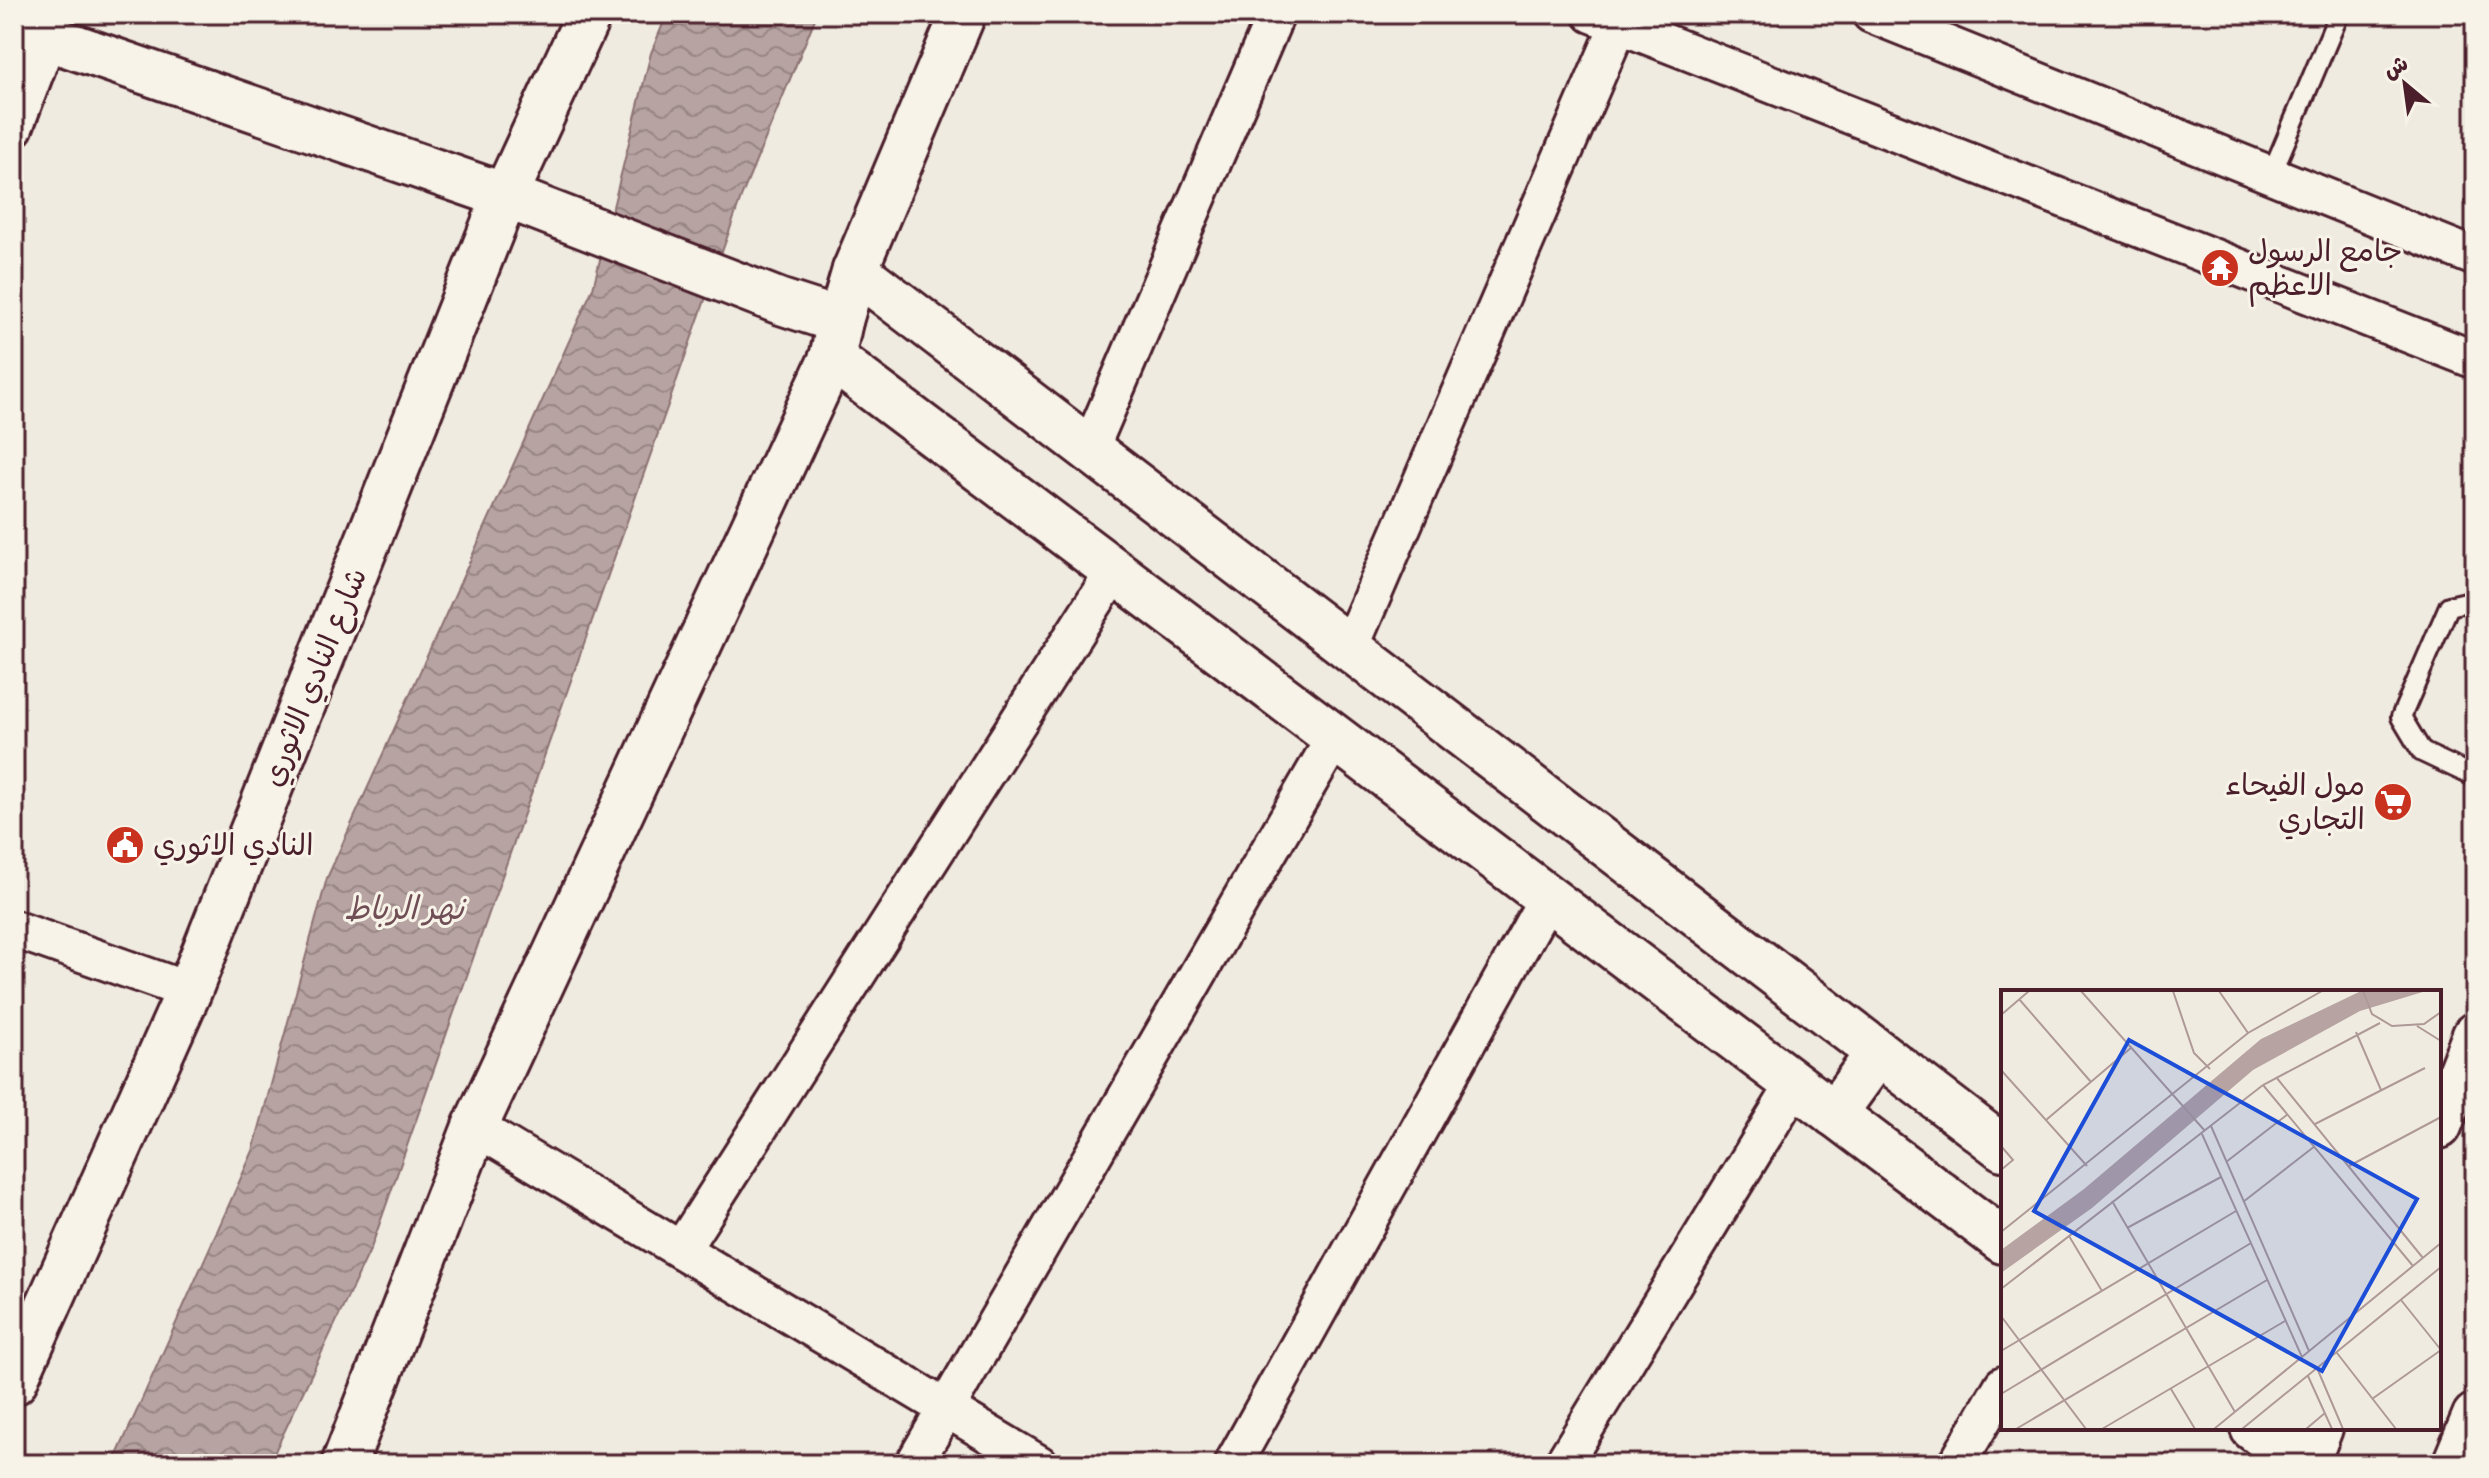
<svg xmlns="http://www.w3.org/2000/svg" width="2489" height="1478" viewBox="0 0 2489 1478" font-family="'Gochi Hand','Playpen Sans Arabic',sans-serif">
  <defs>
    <pattern id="water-waves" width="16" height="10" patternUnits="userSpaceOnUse" patternTransform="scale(2)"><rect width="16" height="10" fill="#b7a4a2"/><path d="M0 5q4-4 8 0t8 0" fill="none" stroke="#978584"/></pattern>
  </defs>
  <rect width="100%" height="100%" fill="#f0ebe0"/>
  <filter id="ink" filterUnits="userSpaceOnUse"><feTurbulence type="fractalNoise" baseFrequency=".0125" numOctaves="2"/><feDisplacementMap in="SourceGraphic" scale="16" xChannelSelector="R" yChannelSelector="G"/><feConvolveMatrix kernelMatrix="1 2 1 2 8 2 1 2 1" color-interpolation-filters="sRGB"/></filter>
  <g filter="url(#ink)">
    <polygon fill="url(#water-waves)" stroke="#8b6f72" stroke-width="2" points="667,14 817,14 742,195 371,1248 269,1464 113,1464 253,1151 327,878 593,288 651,53"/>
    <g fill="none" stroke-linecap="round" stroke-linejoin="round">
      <g stroke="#4a1f2b" stroke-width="24">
        <g id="service">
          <polyline points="2271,175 2339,14"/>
          <polyline points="2475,600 2449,606 2401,717 2422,752 2475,777"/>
        </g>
      </g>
      <g stroke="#4a1f2b" stroke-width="42">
        <g id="minor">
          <polyline points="1592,14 2475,360"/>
          <polyline points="1871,14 2475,257"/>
          <polyline points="14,128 48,38"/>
          <polyline points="1089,451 1276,14"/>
          <polyline points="1349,650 1619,24"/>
          <polyline points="14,929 189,991"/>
          <polyline points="475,1127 1039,1464"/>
          <polyline points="681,1250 1115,570"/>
          <polyline points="914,1464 1335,737"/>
          <polyline points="1233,1464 1548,897"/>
          <polyline points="1563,1464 1795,1084"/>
          <polyline points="1957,1464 2003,1385"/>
        </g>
      </g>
      <g stroke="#4a1f2b" stroke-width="50">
        <g id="tertiary">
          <polyline points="14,26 520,201 781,302 840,321"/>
          <polyline points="855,270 2003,1148"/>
          <polyline points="832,358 2003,1241"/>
          <polyline points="1834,1114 1878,1053"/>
          <polyline points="14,1382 189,991 505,196 589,14"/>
          <polyline points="2253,1428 2301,1464"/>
          <polyline points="344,1464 475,1127 832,358 840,321 855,270 963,14"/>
        </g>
      </g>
      <g stroke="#4a1f2b" stroke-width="50">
        <g id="secondary">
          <polyline points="2439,1126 2475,1035"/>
          <polyline points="2306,1464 2320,1428"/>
          <polyline points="2455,1464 2475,1416"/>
        </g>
      </g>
      <use href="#service" stroke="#f7f3e8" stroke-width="18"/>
      <use href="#minor" stroke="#f7f3e8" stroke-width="36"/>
      <use href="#tertiary" stroke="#f7f3e8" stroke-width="44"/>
      <use href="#secondary" stroke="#f7f3e8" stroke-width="44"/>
    </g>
  </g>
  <defs>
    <g id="temple-disc" transform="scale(2)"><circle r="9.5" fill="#c8321e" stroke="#f7f3e8"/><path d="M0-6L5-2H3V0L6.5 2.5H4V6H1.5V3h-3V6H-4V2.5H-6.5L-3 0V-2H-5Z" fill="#fff"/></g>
    <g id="supermarket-disc" transform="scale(2)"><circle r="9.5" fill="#c8321e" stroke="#f7f3e8"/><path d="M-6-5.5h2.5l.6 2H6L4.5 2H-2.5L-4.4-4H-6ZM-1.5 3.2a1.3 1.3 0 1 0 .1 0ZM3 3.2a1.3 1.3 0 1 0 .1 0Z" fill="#fff"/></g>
    <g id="civic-disc" transform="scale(2)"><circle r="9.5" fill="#c8321e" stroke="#f7f3e8"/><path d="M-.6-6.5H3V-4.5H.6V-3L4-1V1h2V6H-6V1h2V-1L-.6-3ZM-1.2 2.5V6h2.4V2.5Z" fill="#fff"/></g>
  </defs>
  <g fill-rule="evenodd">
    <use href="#temple-disc" x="2220" y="268"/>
    <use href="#supermarket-disc" x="2393" y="802"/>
    <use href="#civic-disc" x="125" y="845"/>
  </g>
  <g text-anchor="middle" stroke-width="6" stroke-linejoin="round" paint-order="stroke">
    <g font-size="30" fill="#4a1f2b" stroke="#f7f3e8" text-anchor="start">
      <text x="2248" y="261">جامع الرسول<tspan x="2248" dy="34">الاعظم</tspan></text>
      <text x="2365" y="795" text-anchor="end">مول الفيحاء<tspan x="2365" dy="34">التجاري</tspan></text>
      <text x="153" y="855">النادي الاثوري</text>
    </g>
    <g font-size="30" fill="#4a1f2b" stroke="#f7f3e8">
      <text transform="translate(314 677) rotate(-68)" y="10">شارع النادي الاثوري</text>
    </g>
    <g font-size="32" font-style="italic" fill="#704e55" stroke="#f7f3e8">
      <text x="404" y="919">نهر الرباط</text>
    </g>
  </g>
  <g transform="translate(2001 990)">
    <rect width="440" height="440" fill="#f0ebe0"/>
    <path d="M360 1H425L359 21 252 80 91 218 0 283V260L83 199 260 49Z" fill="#b7a4a2"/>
    <path fill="none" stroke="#ae9998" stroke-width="2" d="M80 1 204 141M172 1 193 63 209 79M218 1 247 43M362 1 371 24 391 36 423 34 440 22M18 9 90 92M0 25 28 1M416 36 440 51M355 42 380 100M0 80 86 176M275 87 422 268M262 95 412 276M45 130 131 57M314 134 424 78M210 136 308 361M201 144 301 367M0 156 12 170 0 180M225 172 287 124M348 176 440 127M111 211 234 422M242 212 314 156M126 238 220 187M0 242 247 43 321 1M68 246 101 301M0 299 262 95 379 33M400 310 440 360M0 326 85 439M0 361 235 221M336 363 395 439M316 378 342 439M307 386 331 439M170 399 194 439M0 404 250 253M371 409 440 360M15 439 266 290M101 439 284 331M213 439 440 253M241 439 440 277M305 439 324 423"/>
    <path fill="#1d4ed8" fill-opacity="0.15" stroke="#1d4ed8" stroke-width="4" d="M128 50 416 209 321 381 33 221Z"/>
    <rect width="440" height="440" fill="none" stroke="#4a1f2b" stroke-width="4"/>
  </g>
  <rect width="2489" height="1478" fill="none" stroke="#f7f3e8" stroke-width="48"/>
  <rect x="24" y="24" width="2441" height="1430" fill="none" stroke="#4a1f2b" stroke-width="3" filter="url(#ink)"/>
  <g transform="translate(2405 84) rotate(331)" stroke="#f7f3e8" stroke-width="6" paint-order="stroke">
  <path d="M0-6L14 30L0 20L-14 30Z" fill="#4a1f2b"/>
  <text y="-12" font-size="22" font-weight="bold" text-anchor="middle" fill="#4a1f2b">ش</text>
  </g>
</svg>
